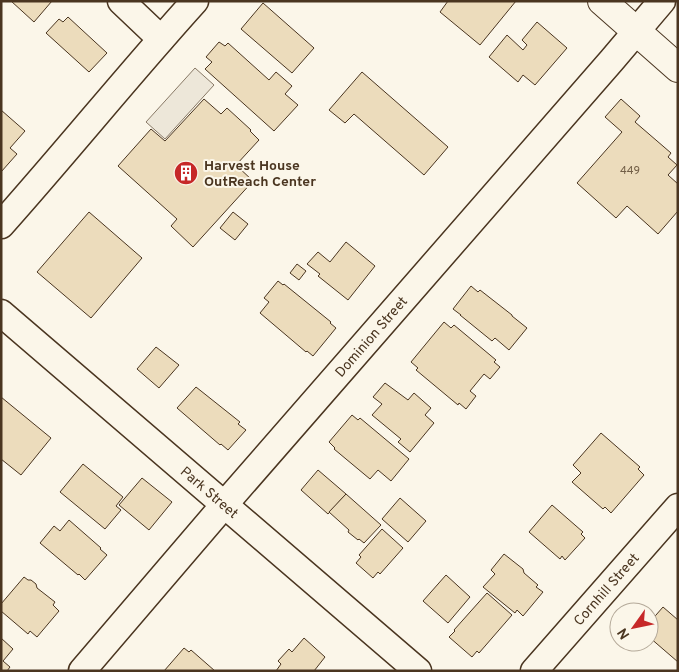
<svg xmlns="http://www.w3.org/2000/svg" width="679" height="672" viewBox="0 0 679 672" font-family="Overpass,sans-serif">
  <rect width="100%" height="100%" fill="#fbf6e9"/>
  <polygon fill="#ede7d9" stroke="#887966" points="195,68 214,85 165,139 146,122"/>
  <g fill="#ecdcbc" stroke="#4a3520">
    <polygon points="11,1 52,1 34,22"/>
    <polygon points="448,1 516,1 480,45 440,12"/>
    <polygon points="263,3 314,48 292,73 241,29"/>
    <polygon points="68,17 107,53 89,72 46,33 59,19 63,22"/>
    <polygon points="537,22 567,48 535,85 523,75 518,82 489,57 507,35 523,50 527,45 522,40"/>
    <polygon points="219,42 225,46 228,43 269,80 276,72 292,86 285,94 298,105 274,131 205,69 212,62 206,57"/>
    <polygon points="362,72 448,147 424,175 354,114 345,123 329,110"/>
    <polygon points="204,99 221,114 227,108 251,130 250,131 259,140 236,165 253,181 193,247 171,226 177,219 118,166 151,129 165,141"/>
    <polygon points="621,99 640,116 635,122 671,153 668,157 677,165 668,175 678,184 678,211 658,234 627,206 616,218 577,183 622,132 605,117"/>
    <polygon points="1,110 25,131 10,148 17,154 1,172"/>
    <polygon points="89,212 142,258 91,318 37,272"/>
    <polygon points="233,212 248,224 235,240 220,228"/>
    <polygon points="346,242 375,266 348,300 318,276 320,274 307,264 318,252 330,262"/>
    <polygon points="297,264 306,271 299,280 290,273"/>
    <polygon points="278,281 283,285 284,284 331,322 330,323 336,328 313,356 307,351 306,352 260,313 269,302 264,298"/>
    <polygon points="471,286 478,292 480,290 512,315 512,316 527,328 509,350 495,338 492,341 460,315 461,315 453,309"/>
    <polygon points="444,322 451,328 454,325 496,360 494,362 500,367 490,379 484,374 470,391 476,396 466,409 459,403 458,405 416,370 418,368 411,362"/>
    <polygon points="156,347 179,365 159,388 137,369"/>
    <polygon points="385,383 408,400 414,393 431,408 425,415 434,423 410,452 398,442 401,439 372,415 382,404 373,397"/>
    <polygon points="196,387 240,422 238,424 246,430 228,450 221,444 220,445 177,408"/>
    <polygon points="1,397 51,438 21,475 1,459"/>
    <polygon points="352,415 358,420 360,418 409,459 391,481 378,470 370,479 334,449 335,448 329,442"/>
    <polygon points="601,433 640,467 638,469 644,475 611,513 605,507 603,509 572,482 581,473 573,465"/>
    <polygon points="83,464 123,497 116,506 121,510 105,529 60,492"/>
    <polygon points="318,470 346,494 328,514 301,490"/>
    <polygon points="142,478 172,502 149,530 119,505"/>
    <polygon points="346,494 381,525 364,543 359,539 358,540 348,532 349,530 329,512"/>
    <polygon points="400,498 426,521 408,542 382,519"/>
    <polygon points="552,505 583,532 581,534 585,538 565,560 562,556 560,559 529,532"/>
    <polygon points="69,520 101,548 100,549 107,555 85,580 79,574 78,575 40,543 54,526 60,531"/>
    <polygon points="382,529 403,548 380,574 378,572 373,578 356,563 361,557 359,555"/>
    <polygon points="504,554 523,569 524,573 538,585 536,587 543,592 523,616 517,610 515,613 483,587 495,574 491,570"/>
    <polygon points="446,575 470,597 448,623 423,601"/>
    <polygon points="24,577 28,580 31,580 36,584 37,588 55,602 53,605 59,611 37,637 30,631 28,634 1,611 1,604"/>
    <polygon points="487,593 512,615 479,653 477,651 472,657 449,637 455,631 454,630"/>
    <polygon points="663,607 678,620 678,662 649,637 649,623"/>
    <polygon points="1,638 13,649 3,661 10,667 7,671 1,671"/>
    <polygon points="304,638 325,657 314,671 276,671 281,664 278,661 289,649 292,652"/>
    <polygon points="184,648 189,652 191,650 215,671 164,671"/>
  </g>
  <g fill="none" stroke-linecap="round" stroke-linejoin="round">
    <g stroke="#4a3520" stroke-width="29">
      <g id="minor">
        <polyline points="121,1 161,39"/>
        <path d="M1 225C67 151 129 74 195 1"/>
        <path id="s1" d="M1 313 418 671"/>
        <path id="s2" d="M82 671 224 505 612 60 662 1"/>
        <path id="s3" d="M534 671 678 507"/>
      </g>
    </g>
    <g stroke="#4a3520" stroke-width="30">
      <polyline id="secondary" points="602,1 678,68"/>
    </g>
    <use href="#minor" stroke="#fbf6e9" stroke-width="26"/>
    <use href="#secondary" stroke="#fbf6e9" stroke-width="28"/>
  </g>
  <defs>
    <g id="building-disc" transform="scale(1.25)"><circle r="9.5" fill="#c62828" stroke="#fbf6e9"/><path d="M-4-6H4V6H1V3H-1V6H-4ZM-2.5-4.3h1.7v1.8h-1.7ZM.8-4.3h1.7v1.8H.8ZM-2.5-1h1.7V.8h-1.7ZM.8-1h1.7V.8H.8Z" fill="#fff"/></g>
  </defs>
  <g fill-rule="evenodd">
    <use href="#building-disc" x="186" y="173"/>
  </g>
  <g text-anchor="middle" stroke-width="4" stroke-linejoin="round" paint-order="stroke">
    <g font-size="11" fill="#725f47">
      <text x="630" y="174">449</text>
    </g>
    <g font-size="14" font-weight="bold" fill="#4a3520" stroke="#fbf6e9" text-anchor="start">
      <text x="204" y="170">Harvest House<tspan x="204" dy="16">OutReach Center</tspan></text>
    </g>
    <g font-size="14" fill="#4a3520" stroke="#fbf6e9">
      <text dy="5" stroke="none"><textPath href="#s2" startOffset="442">Dominion Street</textPath></text>
      <text dy="5" stroke="none"><textPath href="#s1" startOffset="275">Park Street</textPath></text>
      <text dy="5" stroke="none"><textPath href="#s3" startOffset="109">Cornhill Street</textPath></text>
    </g>
  </g>
  <rect width="679" height="672" fill="none" stroke="#4a3520" stroke-width="5"/>
  <g transform="translate(634 627) rotate(237)"><circle r="24" fill="#fbf6e9" stroke="#b4a999"/>
  <path d="M0-4L9 19L0 12L-9 19Z" fill="#c62828"/>
  <text y="-8" font-size="14" font-weight="bold" text-anchor="middle" fill="#4a3520">N</text>
  </g>
</svg>
